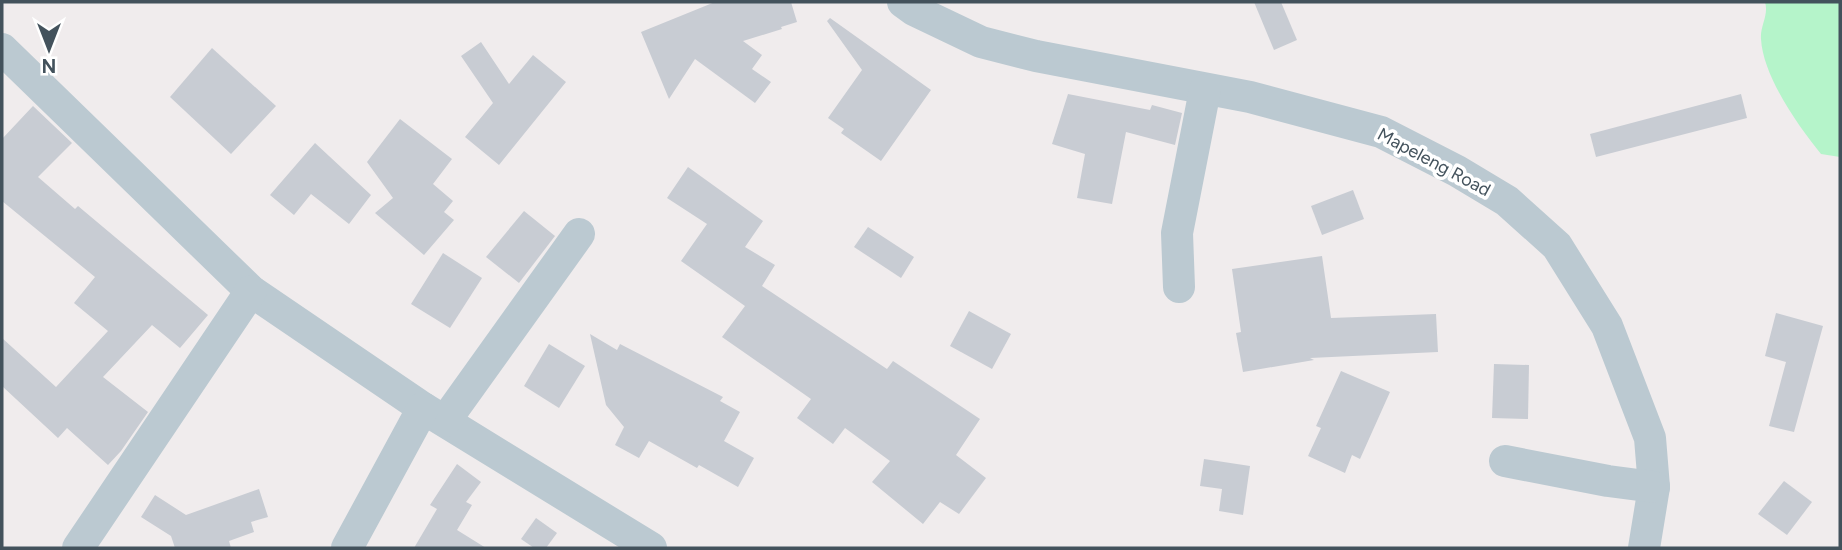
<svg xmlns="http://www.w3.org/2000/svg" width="1842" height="550" viewBox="0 0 1842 550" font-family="Figtree,sans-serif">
  <rect width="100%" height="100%" fill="#f0eced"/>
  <path fill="#b5f4ca" d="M1765 2H1840V157L1821 154C1798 126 1763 76 1761 39 1760 26 1769 15 1765 2Z"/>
  <g fill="#c8ccd3">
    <polygon points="715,2 791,2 797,22 781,27 782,29 743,41 762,55 752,69 771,82 755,103 695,59 669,99 641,32"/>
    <polygon points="1254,2 1281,2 1297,40 1274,50"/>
    <polygon points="830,18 931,90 881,161 841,133 844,129 828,118 862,70 827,21"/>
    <polygon points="481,42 509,84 533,55 566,82 499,165 465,137 493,103 461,56"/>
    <polygon points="212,48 276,106 231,154 170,97"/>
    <polygon points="1068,94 1150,110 1152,105 1182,113 1175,145 1126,132 1112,204 1077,198 1085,154 1052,144"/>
    <polygon points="1741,94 1747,118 1596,157 1590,134"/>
    <polygon points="33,106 72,143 38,177 75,209 78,206 208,315 180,348 152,325 103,377 148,412 121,451 108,465 67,428 58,438 2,386 2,338 56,387 108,331 74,303 95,277 2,201 2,139"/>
    <polygon points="400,119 452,159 433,184 453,201 444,212 454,220 424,255 375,213 393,198 367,162"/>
    <polygon points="315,143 371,195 349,224 311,194 294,215 270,195"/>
    <polygon points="688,167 763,221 745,247 775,265 762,286 887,369 893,361 980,419 956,455 986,478 959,514 940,502 923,524 872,482 890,461 845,428 833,444 797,418 811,399 722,337 745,306 681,261 707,224 667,198"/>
    <polygon points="1353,190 1364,219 1322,235 1311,206"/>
    <polygon points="524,211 555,236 519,283 486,257"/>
    <polygon points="868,227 914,257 901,278 854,247"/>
    <polygon points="443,253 482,278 450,328 411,304"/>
    <polygon points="1322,256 1331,318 1436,314 1438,352 1310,358 1314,360 1243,372 1236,333 1241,332 1232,269"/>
    <polygon points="969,311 1011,334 992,369 950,346"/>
    <polygon points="1776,313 1823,326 1794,432 1769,426 1786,362 1765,356"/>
    <polygon points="590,334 617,350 620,344 723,397 720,401 740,412 724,441 754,458 738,487 699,465 697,468 649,441 639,458 615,445 624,427 606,405"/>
    <polygon points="549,344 585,366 559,408 524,386"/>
    <polygon points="1494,364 1529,365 1528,419 1492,418"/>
    <polygon points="1341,371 1390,392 1360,459 1352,455 1345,473 1308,456 1321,428 1316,426"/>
    <polygon points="1204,459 1250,466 1243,515 1219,511 1222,489 1200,486"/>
    <polygon points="457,464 481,482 466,502 472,505 457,530 486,548 414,548 437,509 430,505"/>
    <polygon points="1784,481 1812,502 1787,535 1758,514"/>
    <polygon points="259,489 268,517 251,522 254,532 229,541 231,548 175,548 171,536 141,517 155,495 186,515"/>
    <polygon points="536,518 557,533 546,548 534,548 521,539"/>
  </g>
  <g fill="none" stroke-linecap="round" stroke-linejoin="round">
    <g stroke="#bbc9d1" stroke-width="32">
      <polyline points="903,2 914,10 981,42 1036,56 1250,97 1381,132 1457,171 1507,201 1557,246 1607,326 1650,438 1654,487 1644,548"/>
      <polyline points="2,49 251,291 423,408 651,548"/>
      <polyline points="1179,287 1177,233 1205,90"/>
      <polyline points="445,421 579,234"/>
      <polyline points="1505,461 1608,481 1654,487"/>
      <polyline points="78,548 251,291"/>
      <polyline points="347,548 423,408"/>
    </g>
  </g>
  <g text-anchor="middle" stroke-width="7" stroke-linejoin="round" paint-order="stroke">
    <g font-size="18" fill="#43525c" stroke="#fff">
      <text transform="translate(1434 162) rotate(28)" y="6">Mapeleng Road</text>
    </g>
  </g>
  <rect width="1842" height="550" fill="none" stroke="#43525c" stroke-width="7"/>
  <g transform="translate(49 49) rotate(180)" stroke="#ffffff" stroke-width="5" paint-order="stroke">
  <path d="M0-5L12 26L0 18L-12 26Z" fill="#43525c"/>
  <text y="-10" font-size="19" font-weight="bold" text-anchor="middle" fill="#43525c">N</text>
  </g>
</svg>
